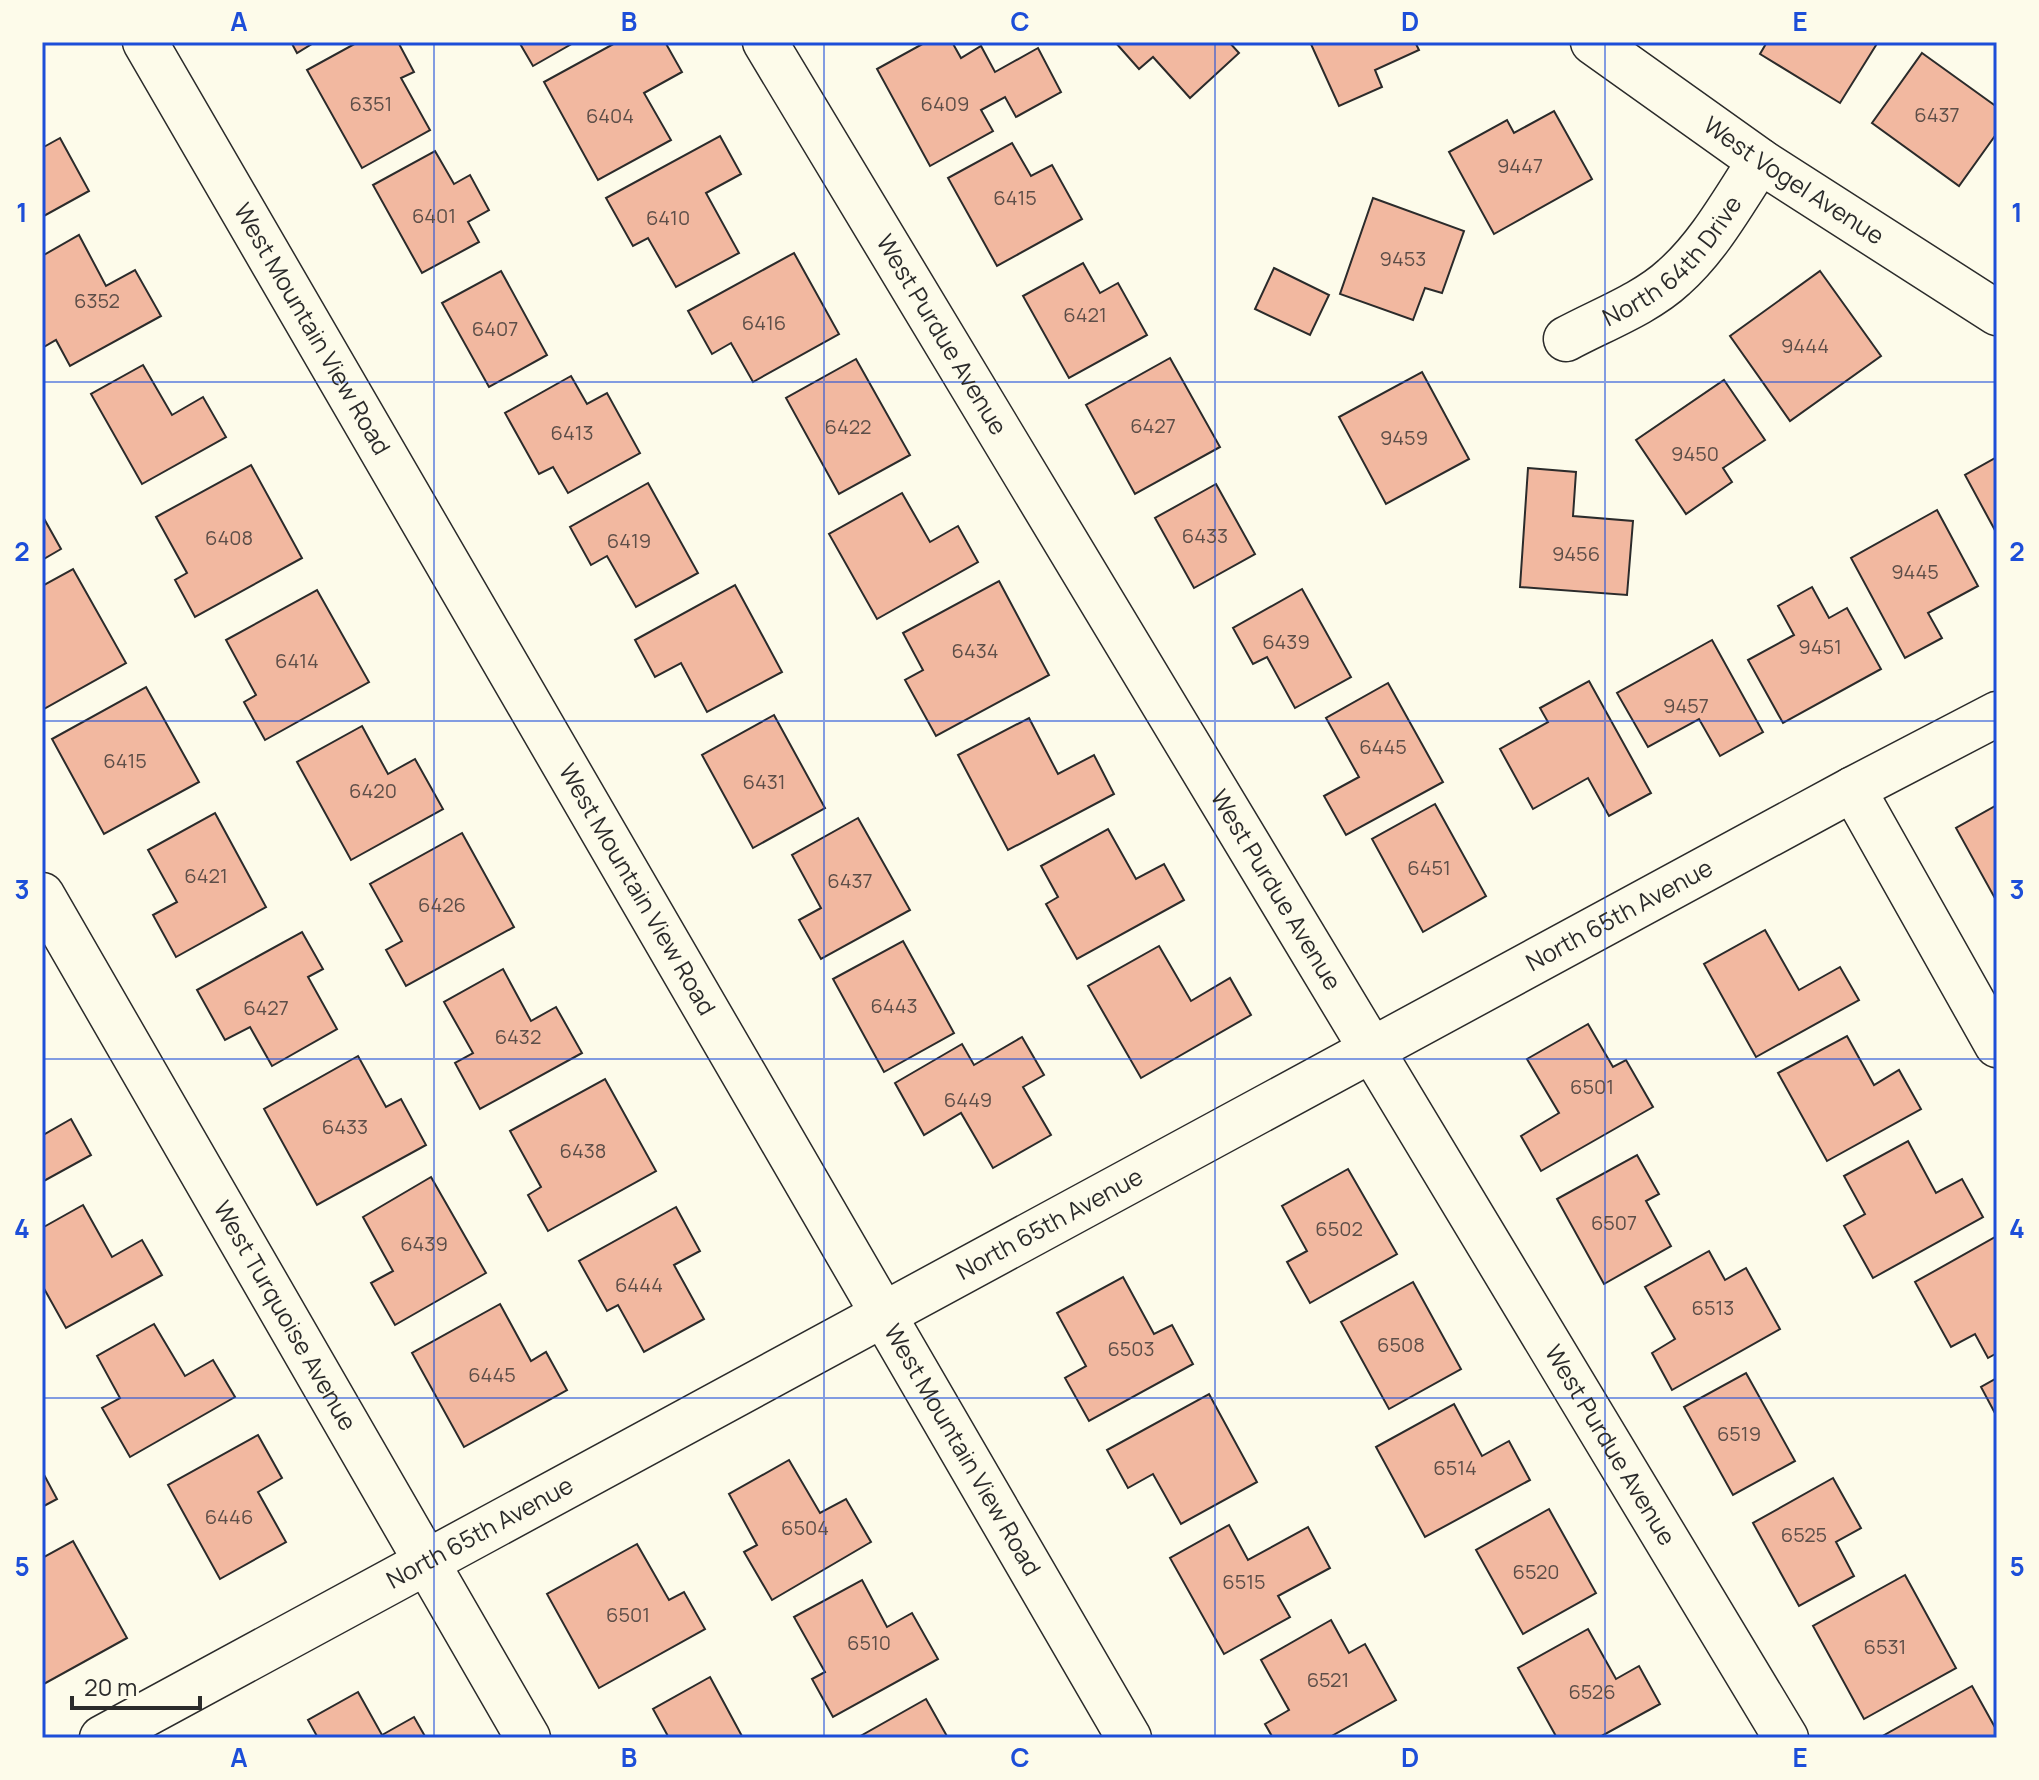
<svg xmlns="http://www.w3.org/2000/svg" width="2039" height="1780" viewBox="0 0 2039 1780" font-family="Manrope,sans-serif">
  <rect width="100%" height="100%" fill="#fdfbea"/>
  <g fill="#f2b8a0" stroke="#2b2b2b" stroke-width="2">
    <polygon points="291,42 315,42 297,53"/>
    <polygon points="358,42 398,42 414,72 401,78 430,130 362,168 307,70"/>
    <polygon points="519,42 575,42 533,66"/>
    <polygon points="617,42 665,42 682,72 644,93 671,140 598,180 544,82"/>
    <polygon points="926,42 952,42 961,58 981,46 995,72 1038,48 1061,92 1016,117 1005,97 981,110 993,131 930,166 877,69"/>
    <polygon points="1115,42 1229,42 1239,53 1190,98 1153,57 1139,69"/>
    <polygon points="1310,42 1415,42 1419,50 1375,70 1382,87 1339,106"/>
    <polygon points="1767,42 1878,42 1840,103 1760,54"/>
    <polygon points="1922,53 1997,107 1997,133 1959,186 1872,123"/>
    <polygon points="1554,111 1592,179 1494,234 1449,152 1507,120 1514,133"/>
    <polygon points="720,136 741,174 706,193 739,253 676,287 648,238 633,246 606,198"/>
    <polygon points="60,138 89,191 42,217 42,148"/>
    <polygon points="1012,143 1031,176 1052,165 1082,219 997,266 948,178"/>
    <polygon points="435,151 454,184 470,175 489,210 468,222 479,242 422,273 373,185"/>
    <polygon points="1373,198 1464,231 1442,293 1425,288 1413,320 1340,294"/>
    <polygon points="79,235 106,286 135,270 161,316 70,366 56,340 42,348 42,256"/>
    <polygon points="794,253 839,334 753,382 731,343 712,354 688,311"/>
    <polygon points="1083,263 1100,293 1118,283 1147,335 1069,378 1023,296"/>
    <polygon points="1274,268 1329,295 1310,335 1255,309"/>
    <polygon points="501,271 547,355 489,387 442,303"/>
    <polygon points="1820,271 1881,356 1790,421 1730,336"/>
    <polygon points="1170,358 1220,447 1135,494 1086,405"/>
    <polygon points="856,359 910,455 839,494 786,398"/>
    <polygon points="143,365 172,415 203,397 226,437 142,484 91,394"/>
    <polygon points="1422,372 1469,459 1386,504 1339,417"/>
    <polygon points="571,376 587,404 607,393 640,453 568,493 553,467 539,474 505,413"/>
    <polygon points="1724,380 1765,440 1723,468 1732,482 1686,514 1636,440"/>
    <polygon points="1997,457 1997,534 1965,475"/>
    <polygon points="251,465 302,558 195,617 175,580 187,573 156,517"/>
    <polygon points="1528,468 1576,472 1573,516 1633,521 1627,595 1520,587"/>
    <polygon points="648,483 698,573 636,607 607,556 591,565 570,527"/>
    <polygon points="1216,484 1255,554 1194,588 1155,518"/>
    <polygon points="902,493 930,542 958,526 978,562 877,619 829,534"/>
    <polygon points="1937,510 1978,586 1928,613 1942,638 1905,658 1851,558"/>
    <polygon points="42,515 61,549 42,560"/>
    <polygon points="73,569 126,663 42,710 42,586"/>
    <polygon points="999,581 1049,675 936,736 905,680 923,670 903,633"/>
    <polygon points="735,585 782,672 707,712 681,663 655,677 635,640"/>
    <polygon points="1812,587 1829,618 1847,608 1881,669 1783,723 1748,660 1794,635 1778,606"/>
    <polygon points="1302,589 1351,677 1295,708 1267,657 1253,664 1233,628"/>
    <polygon points="317,590 369,682 265,740 244,702 256,695 226,640"/>
    <polygon points="1712,640 1763,732 1720,756 1699,719 1648,747 1617,693"/>
    <polygon points="1589,681 1651,793 1609,816 1588,778 1533,809 1500,749 1548,722 1540,708"/>
    <polygon points="1388,683 1443,782 1346,835 1324,796 1359,777 1326,718"/>
    <polygon points="146,687 199,782 104,834 52,739"/>
    <polygon points="774,715 825,808 753,848 702,755"/>
    <polygon points="1029,718 1058,774 1094,755 1114,794 1008,850 958,755"/>
    <polygon points="362,726 388,774 415,759 443,809 351,860 297,762"/>
    <polygon points="1435,804 1486,896 1423,932 1372,839"/>
    <polygon points="1997,805 1997,902 1956,828"/>
    <polygon points="215,813 266,907 176,957 153,915 177,902 148,850"/>
    <polygon points="858,818 910,910 821,959 799,920 821,908 792,855"/>
    <polygon points="1108,829 1136,879 1164,864 1184,900 1077,959 1046,904 1058,897 1041,866"/>
    <polygon points="462,833 514,927 406,986 386,950 402,941 370,884"/>
    <polygon points="1765,930 1799,990 1840,967 1859,1000 1756,1057 1704,964"/>
    <polygon points="302,932 323,969 308,977 337,1029 272,1066 250,1027 225,1040 197,990"/>
    <polygon points="903,941 954,1033 884,1072 833,979"/>
    <polygon points="1159,946 1191,1001 1230,978 1251,1015 1141,1078 1088,986"/>
    <polygon points="503,969 531,1021 556,1007 582,1053 480,1109 455,1063 473,1053 444,1002"/>
    <polygon points="1588,1024 1613,1067 1626,1060 1653,1107 1541,1171 1521,1136 1559,1113 1527,1059"/>
    <polygon points="1847,1036 1874,1085 1899,1070 1921,1109 1827,1161 1778,1073"/>
    <polygon points="1022,1037 1044,1075 1023,1087 1051,1135 993,1168 961,1113 924,1135 895,1083 962,1044 974,1065"/>
    <polygon points="358,1056 386,1107 401,1099 426,1145 317,1205 264,1109"/>
    <polygon points="605,1079 656,1171 548,1231 528,1195 541,1187 510,1131"/>
    <polygon points="71,1119 91,1155 42,1182 42,1133 43,1135"/>
    <polygon points="1908,1141 1936,1193 1962,1179 1983,1217 1873,1278 1844,1226 1865,1214 1844,1176"/>
    <polygon points="1637,1155 1659,1194 1646,1201 1671,1246 1604,1284 1557,1199"/>
    <polygon points="1348,1169 1397,1254 1310,1303 1287,1262 1307,1251 1282,1206"/>
    <polygon points="431,1177 486,1273 395,1325 371,1283 393,1271 363,1217"/>
    <polygon points="83,1205 112,1257 142,1240 162,1275 66,1328 42,1285 42,1228"/>
    <polygon points="676,1207 700,1251 674,1265 704,1319 644,1352 618,1305 607,1311 579,1261"/>
    <polygon points="1997,1236 1997,1353 1988,1358 1975,1334 1951,1347 1915,1282"/>
    <polygon points="1709,1251 1725,1280 1746,1268 1780,1329 1672,1390 1652,1353 1675,1339 1645,1287"/>
    <polygon points="1123,1277 1154,1334 1172,1325 1193,1364 1089,1421 1065,1378 1086,1366 1057,1313"/>
    <polygon points="1413,1282 1461,1369 1389,1409 1341,1322"/>
    <polygon points="500,1304 531,1361 546,1352 567,1390 464,1447 412,1353"/>
    <polygon points="154,1324 185,1376 213,1360 235,1397 130,1457 102,1408 120,1398 97,1356"/>
    <polygon points="1746,1373 1795,1461 1733,1495 1684,1407"/>
    <polygon points="1997,1378 1997,1417 1981,1387"/>
    <polygon points="1209,1394 1257,1482 1181,1524 1153,1474 1128,1488 1107,1450"/>
    <polygon points="1454,1404 1482,1456 1509,1441 1530,1480 1425,1537 1376,1447"/>
    <polygon points="258,1435 282,1478 258,1492 286,1542 220,1579 168,1485"/>
    <polygon points="789,1460 820,1513 846,1499 871,1542 772,1600 744,1552 757,1545 729,1494"/>
    <polygon points="42,1471 57,1499 42,1507"/>
    <polygon points="1833,1478 1861,1528 1836,1542 1854,1576 1799,1606 1753,1523"/>
    <polygon points="1549,1509 1596,1593 1523,1634 1476,1550"/>
    <polygon points="1229,1525 1248,1560 1308,1527 1330,1568 1278,1596 1290,1617 1224,1654 1170,1558"/>
    <polygon points="73,1541 127,1638 42,1685 42,1558"/>
    <polygon points="637,1544 669,1600 684,1592 705,1629 599,1688 547,1594"/>
    <polygon points="1905,1575 1956,1668 1864,1719 1813,1626"/>
    <polygon points="862,1580 887,1627 912,1613 938,1659 833,1717 812,1679 825,1672 794,1617"/>
    <polygon points="1331,1620 1349,1653 1365,1644 1396,1700 1328,1738 1273,1738 1265,1724 1289,1710 1261,1660"/>
    <polygon points="1588,1629 1616,1679 1639,1666 1660,1704 1598,1738 1557,1738 1518,1668"/>
    <polygon points="710,1677 743,1738 669,1738 653,1709"/>
    <polygon points="1972,1686 1997,1731 1997,1738 1879,1738"/>
    <polygon points="358,1692 382,1735 414,1717 426,1738 318,1738 308,1720"/>
    <polygon points="926,1699 948,1738 857,1738"/>
  </g>
  <g fill="none" stroke-linecap="round" stroke-linejoin="round">
    <g stroke="#2b2b2b" stroke-width="47">
      <g id="minor">
        <path id="s1" d="M145 42 1129 1738"/>
        <path id="s2" d="M765 42 1786 1738"/>
        <path id="s3" d="M1593 42 1760 161 1997 313"/>
        <path id="s4" d="M1566 339C1601 320 1645 304 1674 277 1710 245 1734 200 1760 161"/>
        <polyline points="1853,789 1997,1045"/>
        <path id="s5" d="M42 895 528 1738"/>
        <path id="s6" d="M102 1738 1853 789 1997 714"/>
      </g>
    </g>
    <use href="#minor" stroke="#fdfbea" stroke-width="44"/>
  </g>
  <path fill="none" stroke="#1d4ed8" stroke-width="2" stroke-opacity="0.55" d="M434 42V1738M824 42V1738M1215 42V1738M1605 42V1738M42 382H1997M42 721H1997M42 1059H1997M42 1398H1997"/>
  <g text-anchor="middle" stroke-width="6" stroke-linejoin="round" paint-order="stroke">
    <g font-size="20" fill="#5d4e48">
      <text x="371" y="111">6351</text>
      <text x="945" y="111">6409</text>
      <text x="1937" y="122">6437</text>
      <text x="610" y="123">6404</text>
      <text x="1520" y="173">9447</text>
      <text x="1015" y="205">6415</text>
      <text x="434" y="223">6401</text>
      <text x="668" y="225">6410</text>
      <text x="1403" y="266">9453</text>
      <text x="97" y="308">6352</text>
      <text x="1085" y="322">6421</text>
      <text x="764" y="330">6416</text>
      <text x="495" y="336">6407</text>
      <text x="1805" y="353">9444</text>
      <text x="1153" y="433">6427</text>
      <text x="848" y="434">6422</text>
      <text x="572" y="440">6413</text>
      <text x="1404" y="445">9459</text>
      <text x="1695" y="461">9450</text>
      <text x="1205" y="543">6433</text>
      <text x="229" y="545">6408</text>
      <text x="629" y="548">6419</text>
      <text x="1576" y="561">9456</text>
      <text x="1915" y="579">9445</text>
      <text x="1286" y="649">6439</text>
      <text x="1820" y="654">9451</text>
      <text x="975" y="658">6434</text>
      <text x="297" y="668">6414</text>
      <text x="1686" y="713">9457</text>
      <text x="1383" y="754">6445</text>
      <text x="125" y="768">6415</text>
      <text x="764" y="789">6431</text>
      <text x="373" y="798">6420</text>
      <text x="1429" y="875">6451</text>
      <text x="206" y="883">6421</text>
      <text x="850" y="888">6437</text>
      <text x="442" y="912">6426</text>
      <text x="894" y="1013">6443</text>
      <text x="266" y="1015">6427</text>
      <text x="518" y="1044">6432</text>
      <text x="1592" y="1094">6501</text>
      <text x="968" y="1107">6449</text>
      <text x="345" y="1134">6433</text>
      <text x="583" y="1158">6438</text>
      <text x="1614" y="1230">6507</text>
      <text x="1339" y="1236">6502</text>
      <text x="424" y="1251">6439</text>
      <text x="639" y="1292">6444</text>
      <text x="1713" y="1315">6513</text>
      <text x="1401" y="1352">6508</text>
      <text x="1131" y="1356">6503</text>
      <text x="492" y="1382">6445</text>
      <text x="1739" y="1441">6519</text>
      <text x="1455" y="1475">6514</text>
      <text x="229" y="1524">6446</text>
      <text x="805" y="1535">6504</text>
      <text x="1804" y="1542">6525</text>
      <text x="1536" y="1579">6520</text>
      <text x="1244" y="1589">6515</text>
      <text x="628" y="1622">6501</text>
      <text x="869" y="1650">6510</text>
      <text x="1885" y="1654">6531</text>
      <text x="1328" y="1687">6521</text>
      <text x="1592" y="1699">6526</text>
    </g>
    <g font-size="24" fill="#2b2b2b" stroke="#fdfbea">
      <text dy="8" stroke="none"><textPath href="#s3" startOffset="244">West Vogel Avenue</textPath></text>
      <text dy="8" stroke="none"><textPath href="#s4" startOffset="134">North 64th Drive</textPath></text>
      <text dy="8" stroke="none"><textPath href="#s1" startOffset="332">West Mountain View Road</textPath></text>
      <text dy="8" stroke="none"><textPath href="#s2" startOffset="342">West Purdue Avenue</textPath></text>
      <text dy="8" stroke="none"><textPath href="#s2" startOffset="990">West Purdue Avenue</textPath></text>
      <text dy="8" stroke="none"><textPath href="#s1" startOffset="980">West Mountain View Road</textPath></text>
      <text dy="8" stroke="none"><textPath href="#s6" startOffset="1726">North 65th Avenue</textPath></text>
      <text dy="8" stroke="none"><textPath href="#s6" startOffset="1078">North 65th Avenue</textPath></text>
      <text dy="8" stroke="none"><textPath href="#s5" startOffset="486">West Turquoise Avenue</textPath></text>
      <text dy="8" stroke="none"><textPath href="#s2" startOffset="1638">West Purdue Avenue</textPath></text>
      <text dy="8" stroke="none"><textPath href="#s1" startOffset="1628">West Mountain View Road</textPath></text>
      <text dy="8" stroke="none"><textPath href="#s6" startOffset="430">North 65th Avenue</textPath></text>
    </g>
  </g>
  <rect width="2039" height="1780" fill="none" stroke="#fdfbea" stroke-width="88"/>
  <path d="M72 1696v12h128v-12" fill="none" stroke="#2b2b2b" stroke-width="4"/>
  <text x="84" y="1696" font-size="24" fill="#2b2b2b" stroke="#fdfbea" stroke-width="6" paint-order="stroke">20 m</text>
  <rect x="44" y="44" width="1951" height="1692" fill="none" stroke="#1d4ed8" stroke-width="3"/>
  <g font-size="26" text-anchor="middle" font-weight="bold" fill="#1d4ed8">
    <text x="239" y="31">A</text>
    <text x="629" y="31">B</text>
    <text x="1020" y="31">C</text>
    <text x="1410" y="31">D</text>
    <text x="1800" y="31">E</text>
    <text x="22" y="222">1</text>
    <text x="2017" y="222">1</text>
    <text x="22" y="561">2</text>
    <text x="2017" y="561">2</text>
    <text x="22" y="899">3</text>
    <text x="2017" y="899">3</text>
    <text x="22" y="1238">4</text>
    <text x="2017" y="1238">4</text>
    <text x="22" y="1576">5</text>
    <text x="2017" y="1576">5</text>
    <text x="239" y="1767">A</text>
    <text x="629" y="1767">B</text>
    <text x="1020" y="1767">C</text>
    <text x="1410" y="1767">D</text>
    <text x="1800" y="1767">E</text>
  </g>
</svg>
